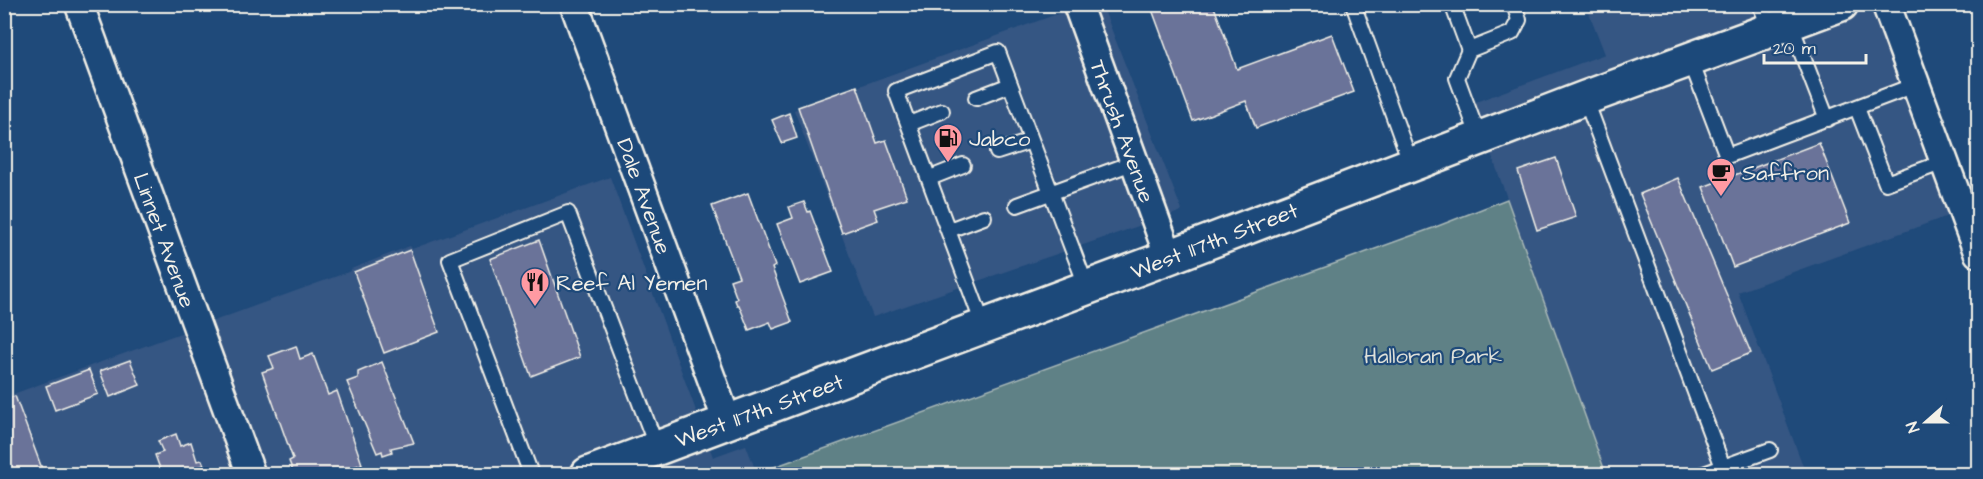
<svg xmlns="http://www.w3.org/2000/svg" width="1983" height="479" viewBox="0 0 1983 479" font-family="'Architects Daughter',sans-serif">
  <rect width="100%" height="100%" fill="#1f4a7a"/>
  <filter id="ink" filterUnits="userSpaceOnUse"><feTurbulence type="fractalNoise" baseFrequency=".0167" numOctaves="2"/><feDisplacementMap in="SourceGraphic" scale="12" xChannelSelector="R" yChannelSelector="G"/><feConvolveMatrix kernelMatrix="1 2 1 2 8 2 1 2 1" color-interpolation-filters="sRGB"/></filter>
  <g filter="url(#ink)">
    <g fill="#365683">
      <polygon points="1082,5 1102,5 1182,211 873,317 794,110"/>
      <polygon points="1586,5 1888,5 1956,213 1738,292 1806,474 1606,474 1473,103 1605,54"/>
      <polygon points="610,177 713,457 746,445 757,474 5,474 5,397 351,271 351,269 410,246 412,249"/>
    </g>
    <polygon fill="#5f8186" stroke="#aab9b7" stroke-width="1.5" points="1507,199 1606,474 764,474 763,471 1433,228"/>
    <g fill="#6b7399" stroke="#f4f1e8" stroke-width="1.5">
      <polygon points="1150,4 1213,4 1237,69 1332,34 1354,92 1256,128 1246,101 1193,121"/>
      <polygon points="857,86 877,143 886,140 907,198 874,209 878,220 842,233 798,107"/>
      <polygon points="789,113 797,138 782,143 772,120"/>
      <polygon points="1819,143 1850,223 1733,267 1703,187"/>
      <polygon points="1556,158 1576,217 1537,230 1518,171"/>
      <polygon points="1678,178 1751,353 1712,369 1640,194"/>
      <polygon points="748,193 775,266 772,268 792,322 773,329 770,322 749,330 739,305 737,305 735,300 737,299 730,280 739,277 712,206"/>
      <polygon points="804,202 808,212 810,211 833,272 800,284 777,224 793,218 789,207"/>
      <polygon points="539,240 580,357 531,376 490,259"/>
      <polygon points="410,250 439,332 384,353 354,272"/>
      <polygon points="296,346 300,359 313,354 328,395 337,391 362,464 333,474 294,474 289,461 293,459 262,372 274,368 269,356"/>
      <polygon points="130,360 140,385 110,397 100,371"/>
      <polygon points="382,362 414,443 391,448 392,452 383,455 382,451 377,453 347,382 358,378 358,372"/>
      <polygon points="89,370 98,394 55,410 46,386"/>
      <polygon points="15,396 44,474 4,474 4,400"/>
      <polygon points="176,434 180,446 191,442 197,461 202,460 204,465 199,467 200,469 204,468 206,474 162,474 155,455 163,452 158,441"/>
    </g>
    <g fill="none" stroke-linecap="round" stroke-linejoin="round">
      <g stroke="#f4f1e8" stroke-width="18">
        <g id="service">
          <polyline points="1353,4 1411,164"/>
          <polyline points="1452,4 1469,50"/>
          <polyline points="1760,4 1770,30"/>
          <polyline points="1790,23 1827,119"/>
          <polyline points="1690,59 1727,156 1915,85"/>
          <polyline points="976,98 1010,85"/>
          <polyline points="1585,98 1723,467 1770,450"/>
          <polyline points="1857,108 1886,183 1944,162"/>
          <polyline points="909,124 942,111"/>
          <polyline points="1479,138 1457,78 1469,50 1512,33 1519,20 1514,4"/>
          <polyline points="997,152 1031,141"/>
          <polyline points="930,178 963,165"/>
          <polyline points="1017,205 1135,162"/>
          <polyline points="949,230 984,217"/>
          <polyline points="984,327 896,91 998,52 1087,288"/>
          <polyline points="531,474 450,260 568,213 657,448"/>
          <polyline points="1704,474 1723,467"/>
        </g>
      </g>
      <g stroke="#f4f1e8" stroke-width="32">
        <g id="minor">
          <polyline points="79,4 251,474"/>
          <polyline points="574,4 727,421"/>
          <polyline points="1077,4 1169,257"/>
          <polyline points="1886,4 1978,253"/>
        </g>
      </g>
      <g stroke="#f4f1e8" stroke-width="38">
        <polyline id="secondary" points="588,474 1169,257 1585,98 1841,4"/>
      </g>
      <use href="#service" stroke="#1f4a7a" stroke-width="14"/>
      <use href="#minor" stroke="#1f4a7a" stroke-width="27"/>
      <use href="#secondary" stroke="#1f4a7a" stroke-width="33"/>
    </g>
  </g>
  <defs>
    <g id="fuel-pin" transform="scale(1.5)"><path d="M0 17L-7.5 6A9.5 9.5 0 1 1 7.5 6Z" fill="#ff9aa2" stroke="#1f4a7a"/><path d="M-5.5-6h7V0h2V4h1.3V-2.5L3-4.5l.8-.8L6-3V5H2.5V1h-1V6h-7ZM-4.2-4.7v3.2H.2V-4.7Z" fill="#111"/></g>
    <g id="cafe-pin" transform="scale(1.5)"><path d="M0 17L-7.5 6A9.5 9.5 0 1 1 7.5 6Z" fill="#ff9aa2" stroke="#1f4a7a"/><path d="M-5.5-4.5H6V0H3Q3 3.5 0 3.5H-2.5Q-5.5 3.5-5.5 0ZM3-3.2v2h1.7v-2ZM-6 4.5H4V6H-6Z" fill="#111"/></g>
    <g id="restaurant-pin" transform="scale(1.5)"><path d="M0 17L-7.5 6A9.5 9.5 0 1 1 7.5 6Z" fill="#ff9aa2" stroke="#1f4a7a"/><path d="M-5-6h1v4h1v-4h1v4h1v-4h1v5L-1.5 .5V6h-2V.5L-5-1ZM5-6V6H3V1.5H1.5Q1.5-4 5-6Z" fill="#111"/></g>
  </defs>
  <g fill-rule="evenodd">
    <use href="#fuel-pin" x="948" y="138"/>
    <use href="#cafe-pin" x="1721" y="172"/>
    <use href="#restaurant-pin" x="535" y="282"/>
  </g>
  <g text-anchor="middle" stroke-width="4.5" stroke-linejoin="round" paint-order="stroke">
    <g font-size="22" fill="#f4f1e8" stroke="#1f4a7a">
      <text transform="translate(1123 131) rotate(70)" y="8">Thrush Avenue</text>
      <text transform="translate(645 196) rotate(70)" y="8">Dale Avenue</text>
      <text transform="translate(165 240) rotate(70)" y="8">Linnet Avenue</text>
      <text transform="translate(1214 240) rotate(-21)" y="8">West 117th Street</text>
      <text transform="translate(759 410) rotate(-20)" y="8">West 117th Street</text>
    </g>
    <g font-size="22" fill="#f4f1e8" stroke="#1f4a7a" text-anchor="start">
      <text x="969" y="146">Jabco</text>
      <text x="1742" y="180">Saffron</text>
      <text x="556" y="290">Reef Al Yemen</text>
    </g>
    <g font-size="22" fill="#dee0d9" stroke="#1f4a7a">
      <text x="1433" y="363">Halloran Park</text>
    </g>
  </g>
  <rect width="1983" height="479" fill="none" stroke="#1f4a7a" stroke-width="24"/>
  <rect x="12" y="12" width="1959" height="455" fill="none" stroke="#f4f1e8" stroke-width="2" filter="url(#ink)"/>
  <g transform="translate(1926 422) rotate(249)" stroke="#1f4a7a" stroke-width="4.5" paint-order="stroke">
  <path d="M0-4.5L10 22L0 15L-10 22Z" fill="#f4f1e8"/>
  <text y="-9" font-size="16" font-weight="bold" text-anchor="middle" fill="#f4f1e8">N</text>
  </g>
  <path d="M1764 54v9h102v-9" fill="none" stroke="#f4f1e8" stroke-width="3"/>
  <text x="1773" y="54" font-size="18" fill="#f4f1e8" stroke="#1f4a7a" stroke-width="4.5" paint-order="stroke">20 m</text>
</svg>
